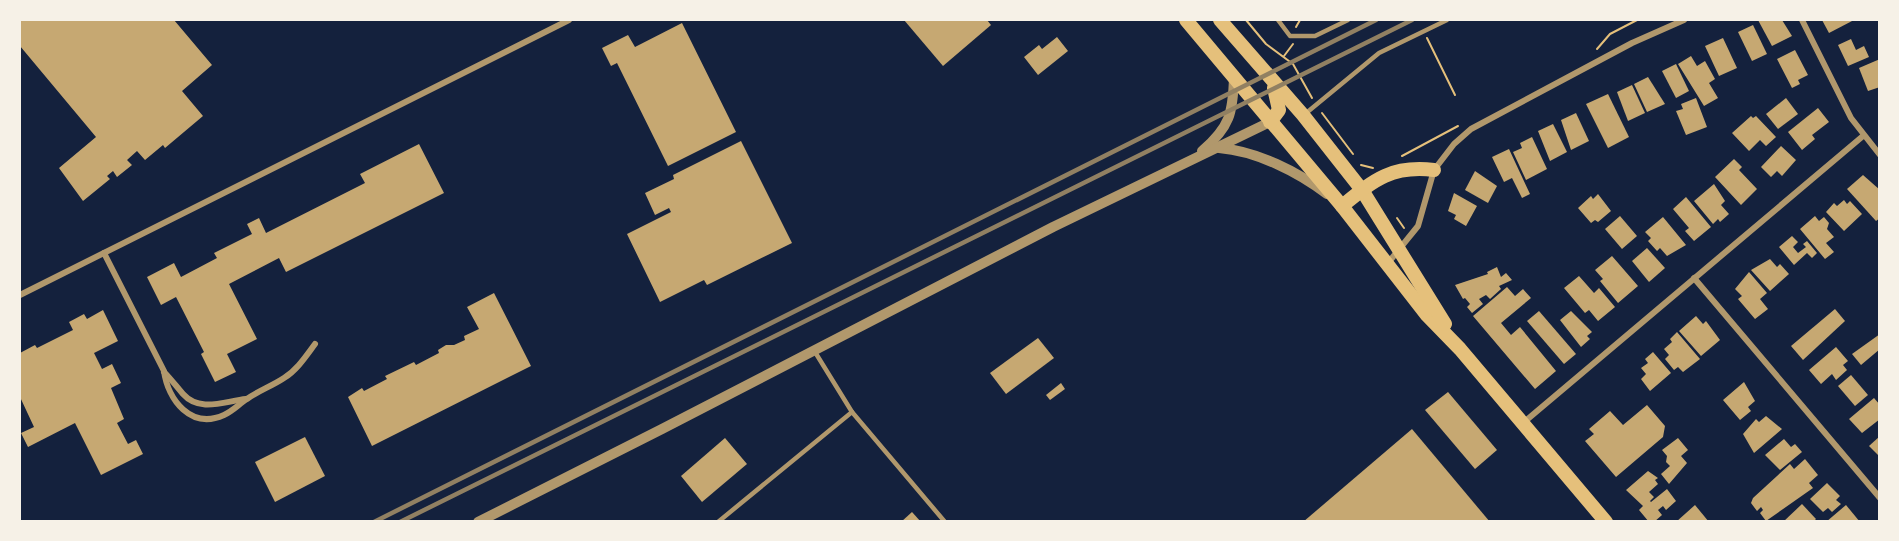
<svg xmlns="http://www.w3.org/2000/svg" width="1899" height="541" viewBox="0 0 1899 541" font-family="'Open Sans',sans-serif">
  <rect width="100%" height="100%" fill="#14213d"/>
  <g fill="#c6a872">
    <polygon points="20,20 174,20 212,65 182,91 203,116 165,148 163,145 145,160 137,151 127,160 132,165 117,177 113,171 107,176 110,179 83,201 59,168 96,137 20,46"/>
    <polygon points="904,20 987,20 991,25 943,66"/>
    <polygon points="1758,20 1782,20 1792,36 1772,46"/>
    <polygon points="1822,20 1854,20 1829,33"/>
    <polygon points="682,23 736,132 668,166 617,63 611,66 602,48 628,35 635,47"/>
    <polygon points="1753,25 1767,54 1752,61 1738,32"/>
    <polygon points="1057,37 1068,51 1038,75 1024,57 1039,45 1042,49"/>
    <polygon points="1723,38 1737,68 1719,76 1705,46"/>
    <polygon points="1851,39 1856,50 1864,46 1869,57 1848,66 1838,45"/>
    <polygon points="1795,50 1808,75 1798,80 1800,84 1792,88 1777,59"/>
    <polygon points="1691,56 1697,66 1705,61 1715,79 1709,83 1718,98 1704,106 1678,64"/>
    <polygon points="1880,59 1880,87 1868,91 1859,68"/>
    <polygon points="1676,64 1689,91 1676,98 1662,71"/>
    <polygon points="1648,77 1665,104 1647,112 1634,84"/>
    <polygon points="1632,85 1645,113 1628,121 1617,92"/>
    <polygon points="1608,94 1629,137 1608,148 1586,104"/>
    <polygon points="1696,98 1707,127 1686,135 1676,111 1683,109 1681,104"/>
    <polygon points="1786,98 1798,114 1778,129 1766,114"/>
    <polygon points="1818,108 1829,122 1812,135 1815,139 1802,150 1788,132"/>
    <polygon points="1576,113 1589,141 1571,150 1561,120"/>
    <polygon points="1751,116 1753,118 1756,116 1776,137 1766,146 1760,140 1749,151 1732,133"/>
    <polygon points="1553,124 1567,152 1550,161 1538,131"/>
    <polygon points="1532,137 1547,169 1526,180 1513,152 1522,148 1520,143"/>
    <polygon points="741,141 792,243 707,285 704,280 660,302 627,234 671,212 669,208 655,215 645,193 674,179 673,175"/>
    <polygon points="419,144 444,193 286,272 279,258 229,284 257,339 227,354 236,372 215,382 201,354 204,352 176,297 161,305 147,277 174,263 181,277 217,258 214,253 252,234 247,224 259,218 266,233 365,183 360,174"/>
    <polygon points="1781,146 1796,160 1782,176 1777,171 1771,177 1761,167"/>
    <polygon points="1509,149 1530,194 1522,198 1512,178 1504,182 1492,157"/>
    <polygon points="1734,159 1742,167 1739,170 1757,189 1741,205 1715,177"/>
    <polygon points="1475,171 1497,186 1488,203 1465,190"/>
    <polygon points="1863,175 1880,190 1880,218 1876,221 1847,189"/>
    <polygon points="1714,184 1725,201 1721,205 1729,214 1720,222 1718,219 1713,224 1694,201"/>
    <polygon points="1454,193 1477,206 1466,226 1454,219 1456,215 1448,211"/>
    <polygon points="1598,194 1611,211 1598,222 1595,220 1591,223 1578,208 1591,196 1593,199"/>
    <polygon points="1686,197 1711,227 1694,241 1685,231 1689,228 1673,209"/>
    <polygon points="1844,200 1847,204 1850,201 1862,214 1844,231 1826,212 1834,203 1837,206"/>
    <polygon points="1620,216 1637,236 1622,249 1605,229"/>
    <polygon points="1815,216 1819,221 1824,217 1829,223 1827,229 1834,237 1826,243 1834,252 1825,259 1800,229"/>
    <polygon points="1663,217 1686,245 1667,256 1660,248 1657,251 1648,241 1651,238 1645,232"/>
    <polygon points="1792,236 1798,242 1793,247 1798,253 1806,247 1803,244 1807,241 1817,253 1812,258 1807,253 1794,265 1779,247"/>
    <polygon points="1647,248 1665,268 1649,282 1632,261"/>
    <polygon points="1612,256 1638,286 1618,303 1600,281 1603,279 1595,270"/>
    <polygon points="1770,259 1777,267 1780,264 1789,274 1770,291 1751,270"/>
    <polygon points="1497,267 1501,277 1506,273 1512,280 1499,286 1501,289 1490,299 1486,295 1479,299 1483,304 1472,313 1467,307 1470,304 1465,298 1463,299 1455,285 1488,274 1487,272"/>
    <polygon points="1749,272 1767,293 1760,299 1768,309 1755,319 1738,299 1742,296 1735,289"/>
    <polygon points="1579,276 1594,293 1599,288 1615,307 1598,321 1589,310 1585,313 1564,288"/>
    <polygon points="1507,287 1515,296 1523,289 1531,298 1501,323 1511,335 1520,327 1556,371 1535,389 1473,316"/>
    <polygon points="494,293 531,366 372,446 348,397 362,388 364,391 387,379 385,376 414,362 416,365 439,353 438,350 446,345 454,345 465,340 464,336 479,329 467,307"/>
    <polygon points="1835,309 1845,321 1803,360 1791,346"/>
    <polygon points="103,310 118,341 94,353 102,369 112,364 121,383 111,388 124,419 117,423 128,444 136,440 143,454 101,475 75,423 28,447 21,433 34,427 20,397 20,353 35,345 37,348 73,330 69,322 84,314 87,319"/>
    <polygon points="1539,311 1576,354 1564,364 1527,321"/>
    <polygon points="1571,311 1592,332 1587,336 1590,339 1581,347 1560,320"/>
    <polygon points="1696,316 1703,324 1706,321 1720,340 1701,356 1679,331"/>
    <polygon points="1677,332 1700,359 1683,372 1678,367 1674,370 1665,359 1669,355 1664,349 1672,342 1670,339"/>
    <polygon points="1880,334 1880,349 1861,365 1852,354"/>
    <polygon points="1038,338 1054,358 1006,394 990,373"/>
    <polygon points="1836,347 1848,361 1843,365 1847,370 1836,380 1832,374 1821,384 1809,370"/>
    <polygon points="1653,352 1671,373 1650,391 1641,379 1646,374 1641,368 1648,363 1645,359"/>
    <polygon points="1851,375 1868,395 1855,406 1838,386"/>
    <polygon points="1744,382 1755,401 1748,407 1751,411 1740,420 1723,400"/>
    <polygon points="1061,383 1065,389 1050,400 1046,395"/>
    <polygon points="1448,392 1497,450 1475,469 1425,410"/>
    <polygon points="1874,398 1880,405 1880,419 1862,433 1849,419"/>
    <polygon points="1647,405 1665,426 1663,437 1616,477 1585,441 1594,434 1589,429 1610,411 1623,425"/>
    <polygon points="1766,416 1782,429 1754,453 1743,434 1756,419 1759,422"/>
    <polygon points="1412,429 1490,522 1303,522"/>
    <polygon points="1880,436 1880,457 1869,446"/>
    <polygon points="305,437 325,476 275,502 255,462"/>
    <polygon points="725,438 747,464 702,502 681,476"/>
    <polygon points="1678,438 1688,450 1681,456 1687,463 1669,484 1661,474 1670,466 1666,462 1667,456 1662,450"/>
    <polygon points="1784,439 1791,447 1795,444 1802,452 1780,470 1765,455"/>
    <polygon points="1805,459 1818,475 1809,483 1813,488 1766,521 1760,513 1763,510 1761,507 1757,511 1751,503 1753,498 1790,464 1794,469"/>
    <polygon points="1648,471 1658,478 1655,480 1658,484 1649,492 1654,497 1650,501 1651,502 1667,489 1676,501 1666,510 1663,506 1658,510 1662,515 1654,522 1649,522 1639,510 1643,506 1626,490"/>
    <polygon points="1827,483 1840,496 1836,500 1841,504 1832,512 1828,508 1823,512 1810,499"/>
    <polygon points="1802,504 1816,519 1813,522 1783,522"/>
    <polygon points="1695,505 1709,522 1676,522"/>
    <polygon points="1846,505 1860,522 1826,522"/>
    <polygon points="912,512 921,522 901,522"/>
  </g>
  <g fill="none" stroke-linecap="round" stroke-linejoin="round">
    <g stroke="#e5c07b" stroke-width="2">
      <polyline points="1246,20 1266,44 1293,64 1312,98"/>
      <polyline points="1296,27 1300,20"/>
      <polyline points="1427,38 1455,95"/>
      <polyline points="1597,49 1610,34 1637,20"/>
      <polyline points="1284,56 1293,44"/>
      <polyline points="1322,113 1353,154"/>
      <polyline points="1402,156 1458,126"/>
      <polyline points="1361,165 1373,168"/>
      <polyline points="1397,218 1404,228"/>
    </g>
    <g stroke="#b1986c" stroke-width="4.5">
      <polyline points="1278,20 1290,36 1315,36 1348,20"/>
      <polyline points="1305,114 1379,53 1447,20"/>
      <polyline points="815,352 852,412 945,522"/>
      <polyline points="718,522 852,412"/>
    </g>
    <g stroke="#b1986c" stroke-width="6">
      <polyline points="1802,20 1851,118 1880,155"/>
      <path d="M104 253 164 371C168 400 191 430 224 415 233 411 239 404 247 399 258 391 272 386 284 378 297 370 306 356 315 344"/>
      <polyline points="1388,263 1418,226 1434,170 1454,144 1471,129 1632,43 1684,20"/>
      <polyline points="1694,278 1880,498"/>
      <polyline points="20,295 569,20"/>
      <path d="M164 372C171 379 176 386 183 394 200 413 225 401 246 399"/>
      <polyline points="1523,423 1863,136"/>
    </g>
    <g stroke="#b1986c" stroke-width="10">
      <path d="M1219 148C1257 151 1298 172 1327 194"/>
      <path d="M1202 151C1230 127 1233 113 1234 77"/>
      <polyline points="478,522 662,429 1053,227 1270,122"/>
    </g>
    <g stroke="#e5c07b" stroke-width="14">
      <polyline points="1186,20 1342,206 1426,314 1460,349 1606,522"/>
      <polyline points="1220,20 1303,115 1362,190 1445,324"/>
      <polyline points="1270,122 1279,110 1274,88"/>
      <path d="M1342 206C1374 180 1391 165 1434 170"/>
    </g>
    <g stroke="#918062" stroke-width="4.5">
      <polyline points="374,522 1376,20"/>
      <polyline points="400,522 1412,20"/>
    </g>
  </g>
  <rect width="1899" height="541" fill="none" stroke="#f6f1e7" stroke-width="42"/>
</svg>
